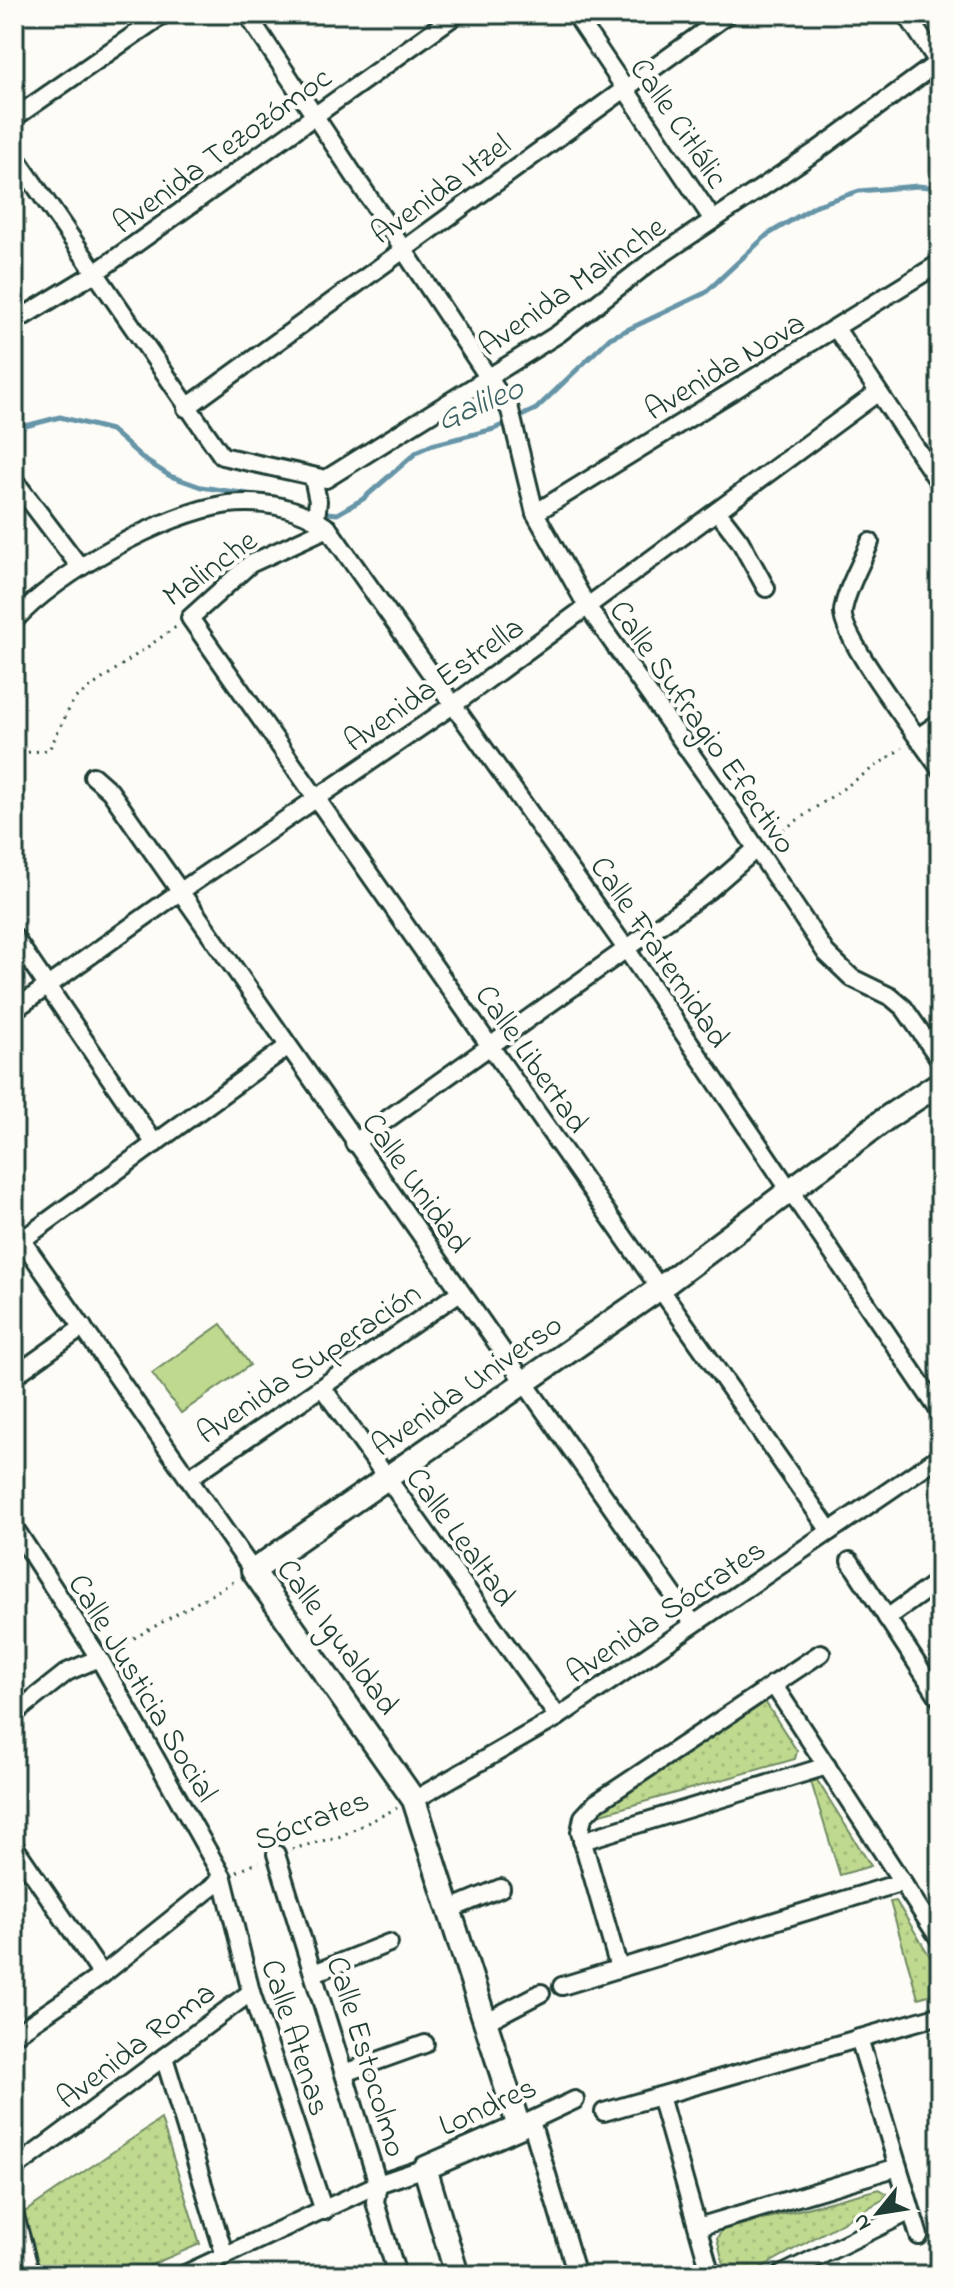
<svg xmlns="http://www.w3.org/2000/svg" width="954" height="2289" viewBox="0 0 954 2289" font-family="'Indie Flower',sans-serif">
  <defs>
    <pattern id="park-dots" width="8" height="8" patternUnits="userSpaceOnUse" patternTransform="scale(2)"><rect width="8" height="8" fill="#bfd98f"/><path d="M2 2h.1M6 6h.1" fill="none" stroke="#a4bb7c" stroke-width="1.8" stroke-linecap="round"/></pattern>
  </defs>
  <rect width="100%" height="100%" fill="#fdfcf7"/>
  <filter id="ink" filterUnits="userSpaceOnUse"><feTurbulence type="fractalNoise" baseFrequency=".0125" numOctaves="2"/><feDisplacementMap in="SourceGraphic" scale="16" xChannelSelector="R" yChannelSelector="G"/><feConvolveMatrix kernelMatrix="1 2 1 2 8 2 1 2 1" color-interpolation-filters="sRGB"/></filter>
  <g filter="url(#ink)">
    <polygon fill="#bfd98f" stroke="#6f8b62" stroke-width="2" points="221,1324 250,1365 181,1413 152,1373"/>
    <g fill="url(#park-dots)" stroke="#6f8b62" stroke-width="2">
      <polygon points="764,1700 797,1751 795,1759 598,1815 601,1808"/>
      <polygon points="817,1780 871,1866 840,1875 811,1782"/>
      <polygon points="896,1901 940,1973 940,1992 918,1998 890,1902"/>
      <polygon points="161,2119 200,2244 128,2275 40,2275 22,2214"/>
      <polygon points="879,2189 888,2194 884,2199 748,2275 726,2275 717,2238 722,2230"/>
    </g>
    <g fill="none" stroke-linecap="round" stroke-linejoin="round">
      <g stroke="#6695a8" stroke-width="5">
        <polyline points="14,429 60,417 111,430 145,460 170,476 201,487 262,496"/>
        <polyline points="318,512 337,514 363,499 418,451 432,445 494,429 536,409 610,338 705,293 767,235 817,205 859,191 918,186 940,188"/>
      </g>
      <g stroke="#1f3d34" stroke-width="22">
        <g id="street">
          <polyline points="247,14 510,410 535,513 587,606 734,815 826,953 852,978 891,997 904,1008 940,1060"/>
          <polyline points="575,14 713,220"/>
          <polyline points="906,14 940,65"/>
          <polyline points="14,118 164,14"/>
          <polyline points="14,155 222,456 326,479 558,334 649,263 818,150 940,61"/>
          <polyline points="14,322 95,273 457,14"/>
          <polyline points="837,330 940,484"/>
          <polyline points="186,408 728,14"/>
          <polyline points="313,478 318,501 316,519"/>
          <polyline points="14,480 80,567"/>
          <polyline points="717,511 740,541 766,588"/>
          <polyline points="535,513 940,263"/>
          <polyline points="328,528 250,564 190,618 830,1531"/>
          <path d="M870 542C862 563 846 589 843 611 839 636 922 742 940 769"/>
          <path d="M14 621C57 573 164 513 228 504 262 500 300 507 328 528L627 950 940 1412"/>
          <polyline points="918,737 940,722"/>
          <polyline points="93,776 110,791 693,1623"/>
          <polyline points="14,937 155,1144"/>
          <polyline points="14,1010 178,893 456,703 877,393"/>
          <polyline points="354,1143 709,890 756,849"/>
          <polyline points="14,1229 253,1571"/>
          <polyline points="22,1240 287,1047"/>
          <polyline points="14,1376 83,1327"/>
          <polyline points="322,1387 558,1717"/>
          <polyline points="189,1478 460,1292"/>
          <polyline points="14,1527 99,1658 223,1878 251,1992 324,2211"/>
          <polyline points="850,1561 940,1699"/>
          <polyline points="887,1618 940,1580"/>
          <polyline points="773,1684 940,1940"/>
          <polyline points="14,1714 67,1672 99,1658"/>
          <polyline points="414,1800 558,1717 940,1456"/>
          <polyline points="582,1841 827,1766"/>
          <polyline points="14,1846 102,1975"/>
          <polyline points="276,1854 378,2184 375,2202 397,2275"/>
          <polyline points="451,1909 501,1888"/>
          <polyline points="619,1968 580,1832 583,1817 596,1803 821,1653"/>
          <polyline points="314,1973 389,1943"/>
          <polyline points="562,1986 903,1882"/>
          <polyline points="487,2021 541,1993"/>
          <polyline points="14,2035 102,1975 223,1878"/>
          <polyline points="859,2038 919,2236"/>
          <polyline points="164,2057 225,2256"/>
          <polyline points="344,2073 425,2044"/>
          <polyline points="660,2096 711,2275"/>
          <polyline points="604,2112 940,2015"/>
          <polyline points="531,2121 577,2275"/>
          <polyline points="522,2125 575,2100"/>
          <polyline points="14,2169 251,1992"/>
          <polyline points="14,2212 31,2275"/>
          <polyline points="698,2227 898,2167"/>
          <polyline points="183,2275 378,2184 425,2168"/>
          <polyline points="781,2275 911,2211"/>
        </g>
      </g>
      <g stroke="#1f3d34" stroke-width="28">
        <polyline id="secondary" points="457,2275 425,2168 519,2127 414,1800 253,1571 660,1288 888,1117 940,1083"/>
      </g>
      <g stroke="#1f3d34" stroke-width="3" stroke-dasharray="2 6" stroke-linecap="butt">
        <polyline points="14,747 22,753 49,750 74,699 177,626"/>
        <polyline points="770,839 902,748"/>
        <polyline points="113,1650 235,1581"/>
        <polyline points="292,1849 341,1836 397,1808"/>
        <polyline points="237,1872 259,1862"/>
      </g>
      <use href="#street" stroke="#fdfcf7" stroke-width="16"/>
      <use href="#secondary" stroke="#fdfcf7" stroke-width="22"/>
    </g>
  </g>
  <g text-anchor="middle" stroke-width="8" stroke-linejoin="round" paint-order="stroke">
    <g font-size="32" fill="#1f3d34" stroke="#fdfcf7">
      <text transform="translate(680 122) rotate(56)" y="11">Calle Citlálic</text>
      <text transform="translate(221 149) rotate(-36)" y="11">Avenida Tezozómoc</text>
      <text transform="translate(440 188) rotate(-36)" y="11">Avenida Itzel</text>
      <text transform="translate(571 285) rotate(-35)" y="11">Avenida Malinche</text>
      <text transform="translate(724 365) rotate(-31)" y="11">Avenida Nova</text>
      <text transform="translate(209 567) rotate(-36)" y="11">Malinche</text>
      <text transform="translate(433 683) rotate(-35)" y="11">Avenida Estrella</text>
      <text transform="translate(704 726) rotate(55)" y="11">Calle Sufragio Efectivo</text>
      <text transform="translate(661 951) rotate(56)" y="11">Calle Fraternidad</text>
      <text transform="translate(533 1058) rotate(55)" y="11">Calle Libertad</text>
      <text transform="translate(417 1182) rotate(55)" y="11">Calle Unidad</text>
      <text transform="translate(308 1362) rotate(-34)" y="11">Avenida Superación</text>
      <text transform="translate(466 1384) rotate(-35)" y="11">Avenida Universo</text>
      <text transform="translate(462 1536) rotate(54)" y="11">Calle Lealtad</text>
      <text transform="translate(665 1610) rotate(-34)" y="11">Avenida Sócrates</text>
      <text transform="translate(339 1636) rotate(54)" y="11">Calle Igualdad</text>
      <text transform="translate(144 1687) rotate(59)" y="11">Calle Justicia Social</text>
      <text transform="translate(311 1819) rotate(-21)" y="11">Sócrates</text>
      <text transform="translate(297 2037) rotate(72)" y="11">Calle Atenas</text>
      <text transform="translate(135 2044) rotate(-37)" y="11">Avenida Roma</text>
      <text transform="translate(368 2056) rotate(73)" y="11">Calle Estocolmo</text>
      <text transform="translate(487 2105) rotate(-24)" y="11">Londres</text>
    </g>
    <g font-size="34" font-style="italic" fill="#3c6264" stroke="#fdfcf7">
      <text transform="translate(479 402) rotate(-23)" y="12">Galileo</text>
    </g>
  </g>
  <rect width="954" height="2289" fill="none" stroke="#fdfcf7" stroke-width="48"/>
  <rect x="24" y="24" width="906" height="2241" fill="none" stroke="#1f3d34" stroke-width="3" filter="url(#ink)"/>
  <g transform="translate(878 2213) rotate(240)" stroke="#fdfcf7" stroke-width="6" paint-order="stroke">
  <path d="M0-6L14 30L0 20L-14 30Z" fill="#1f3d34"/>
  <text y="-12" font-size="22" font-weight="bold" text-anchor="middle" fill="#1f3d34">N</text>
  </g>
</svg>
